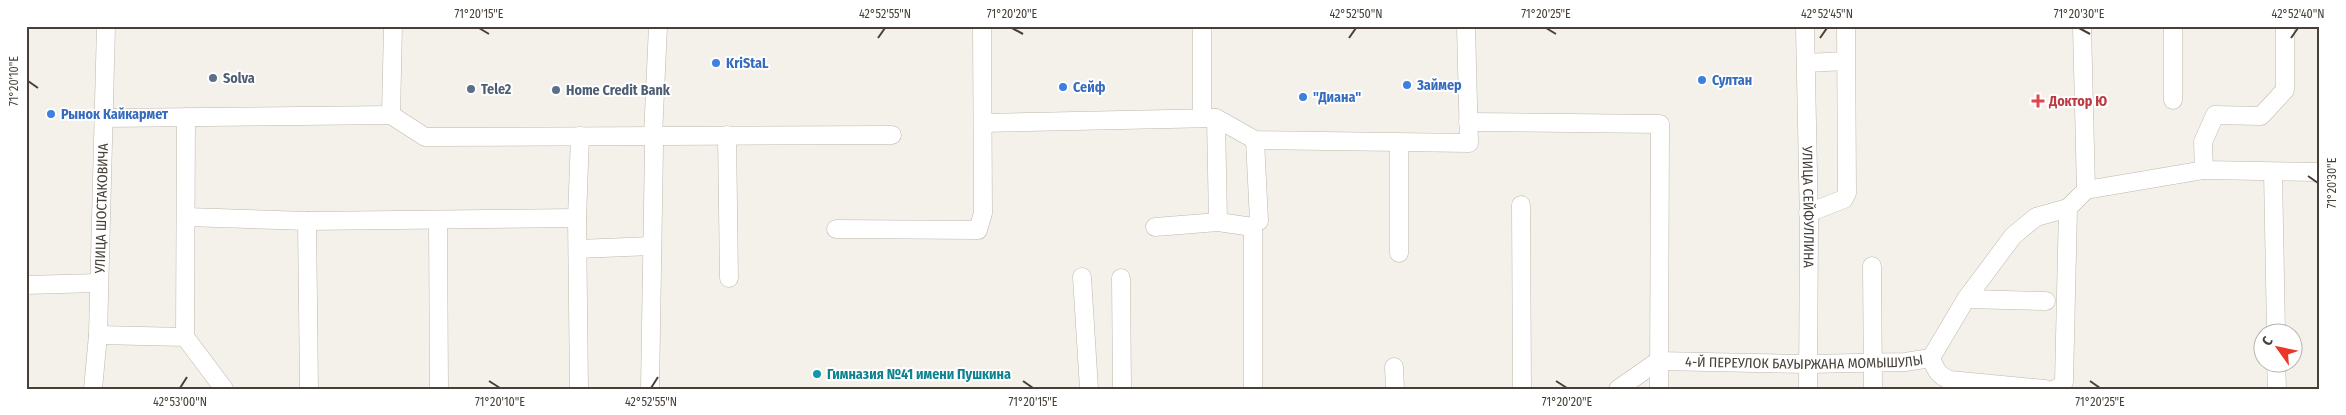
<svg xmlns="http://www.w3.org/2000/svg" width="2346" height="415" viewBox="0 0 2346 415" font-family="'Fira Sans Condensed',sans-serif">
  <rect width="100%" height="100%" fill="#f4f0ea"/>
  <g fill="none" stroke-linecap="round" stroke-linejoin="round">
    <g stroke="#bfb7ad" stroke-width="19">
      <g id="minor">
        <path id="s1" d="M1805 26 1809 223 1808 389"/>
        <polyline points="2082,26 2086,190"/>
        <polyline points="2173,26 2173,100"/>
        <polyline points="1807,63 1845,61"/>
        <polyline points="391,115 393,26"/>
        <polyline points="103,118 391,115 425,137 892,135"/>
        <polyline points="1202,118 1202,26"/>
        <polyline points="1216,118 1218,222"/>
        <polyline points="1468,122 1660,124 1659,389"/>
        <polyline points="983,123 1216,118 1255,140 1469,143 1466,26"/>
        <polyline points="727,135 729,278"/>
        <polyline points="1255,140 1259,221"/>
        <polyline points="1399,144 1399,253"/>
        <polyline points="2204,170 2203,142 2215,115 2261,116 2285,90 2285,26"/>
        <polyline points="2273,172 2276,332"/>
        <polyline points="1521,205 1522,389"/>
        <polyline points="1808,213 1844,199 1847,193 1846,26"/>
        <polyline points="186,217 307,221 577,218"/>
        <polyline points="438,220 439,389"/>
        <polyline points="307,221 309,389"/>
        <polyline points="1155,227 1218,222 1253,227 1253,389"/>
        <polyline points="836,229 978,230 983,213 982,26"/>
        <polyline points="578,249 652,246"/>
        <polyline points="1872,266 1873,389"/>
        <polyline points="1082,277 1089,389"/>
        <polyline points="1121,278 1122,389"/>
        <polyline points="26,285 98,283"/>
        <polyline points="1966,299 2046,301"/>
        <polyline points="98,335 185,337 224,389"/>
        <polyline points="185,337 186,117"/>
        <polyline points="1931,358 1966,299 2013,236 2036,217 2068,208"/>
        <polyline points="2276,362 2277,389"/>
        <polyline points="1394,367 1395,389"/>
        <path id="s2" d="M93 389 98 335 106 26"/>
        <polyline points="579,389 577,218 580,136"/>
        <polyline points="650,389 654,146 653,136 658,26"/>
        <path id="s3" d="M1618 389 1658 361 1808 364 1905 362 1931 358C1936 370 1938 376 1950 380L2045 389"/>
        <polyline points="2055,389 2059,388 2064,382 2068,208 2086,190 2204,170 2320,172"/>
      </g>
    </g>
    <use href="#minor" stroke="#fff" stroke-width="18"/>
  </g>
  <path fill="none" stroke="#474038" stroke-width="2" d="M479 28 489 34M1012 28 1023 34M1546 28 1556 34M2079 28 2090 34M878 38 885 28M1349 38 1356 28M1820 38 1827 28M2291 38 2298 28M28 81 38 88M2308 176 2318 183M489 381 500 388M1023 381 1033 388M1556 381 1567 388M2090 381 2100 388M180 388 187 377M651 388 658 377"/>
  <g fill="#3f7fe0" stroke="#fff" stroke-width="2">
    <circle cx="716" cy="63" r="5"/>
    <circle cx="1702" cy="80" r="5"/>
    <circle cx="1407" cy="85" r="5"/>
    <circle cx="1063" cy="87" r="5"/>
    <circle cx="1303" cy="97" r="5"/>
    <circle cx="51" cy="114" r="5"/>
  </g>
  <g fill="#5c6f8a" stroke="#fff" stroke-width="2">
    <circle cx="213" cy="78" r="5"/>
    <circle cx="471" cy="89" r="5"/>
    <circle cx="556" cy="90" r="5"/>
  </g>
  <path fill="#e0444e" stroke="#fff" stroke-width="2" d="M2035.5 93.5h5v5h5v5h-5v5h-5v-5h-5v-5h5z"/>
  <circle fill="#0f9aa8" stroke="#fff" stroke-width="2" cx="817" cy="374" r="5"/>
  <g text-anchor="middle" stroke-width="4" stroke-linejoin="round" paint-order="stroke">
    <g font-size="14" font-weight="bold" fill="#366cbe" stroke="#fff" text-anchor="start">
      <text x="726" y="68">KriStaL</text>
      <text x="1712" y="85">Султан</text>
      <text x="1417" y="90">Займер</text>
      <text x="1073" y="92">Сейф</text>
      <text x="1313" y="102">"Диана"</text>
      <text x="61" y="119">Рынок Кайкармет</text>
    </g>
    <g font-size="14" font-weight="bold" fill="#4e5e75" stroke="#fff" text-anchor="start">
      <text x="223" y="83">Solva</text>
      <text x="481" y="94">Tele2</text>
      <text x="566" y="95">Home Credit Bank</text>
    </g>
    <g font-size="14" font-weight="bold" fill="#be3a42" stroke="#fff" text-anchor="start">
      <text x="2049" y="106">Доктор Ю</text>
    </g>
    <g font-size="14" fill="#474038" stroke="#fff">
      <text dy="5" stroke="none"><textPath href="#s2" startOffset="181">УЛИЦА ШОСТАКОВИЧА</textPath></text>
      <text dy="5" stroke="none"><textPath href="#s1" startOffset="181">УЛИЦА СЕЙФУЛЛИНА</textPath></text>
      <text dy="5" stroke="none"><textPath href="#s3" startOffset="195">4-Й ПЕРЕУЛОК БАУЫРЖАНА МОМЫШУЛЫ</textPath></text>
    </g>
    <g font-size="14" font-weight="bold" fill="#0d838f" stroke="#fff" text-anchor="start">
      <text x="827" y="379">Гимназия №41 имени Пушкина</text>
    </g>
  </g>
  <rect width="2346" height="415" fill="none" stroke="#ffffff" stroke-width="55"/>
  <g transform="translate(2278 348) rotate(303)"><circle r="24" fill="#ffffff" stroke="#b5b3af"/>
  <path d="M0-4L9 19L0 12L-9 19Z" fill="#ec3629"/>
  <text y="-8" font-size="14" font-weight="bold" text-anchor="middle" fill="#474038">С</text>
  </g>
  <rect x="28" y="28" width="2290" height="360" fill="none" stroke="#474038" stroke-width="2"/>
  <g font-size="12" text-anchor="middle" fill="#474038">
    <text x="479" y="18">71°20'15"E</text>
    <text x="885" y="18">42°52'55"N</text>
    <text x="1012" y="18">71°20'20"E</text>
    <text x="1356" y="18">42°52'50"N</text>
    <text x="1546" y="18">71°20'25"E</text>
    <text x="1827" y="18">42°52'45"N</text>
    <text x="2079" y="18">71°20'30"E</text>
    <text x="2298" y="18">42°52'40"N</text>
    <text transform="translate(14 81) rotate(-90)" y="4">71°20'10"E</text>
    <text transform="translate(2332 183) rotate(-90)" y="4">71°20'30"E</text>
    <text x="180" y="406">42°53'00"N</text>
    <text x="500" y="406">71°20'10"E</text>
    <text x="651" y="406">42°52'55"N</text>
    <text x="1033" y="406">71°20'15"E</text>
    <text x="1567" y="406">71°20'20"E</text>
    <text x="2100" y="406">71°20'25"E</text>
  </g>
</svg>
